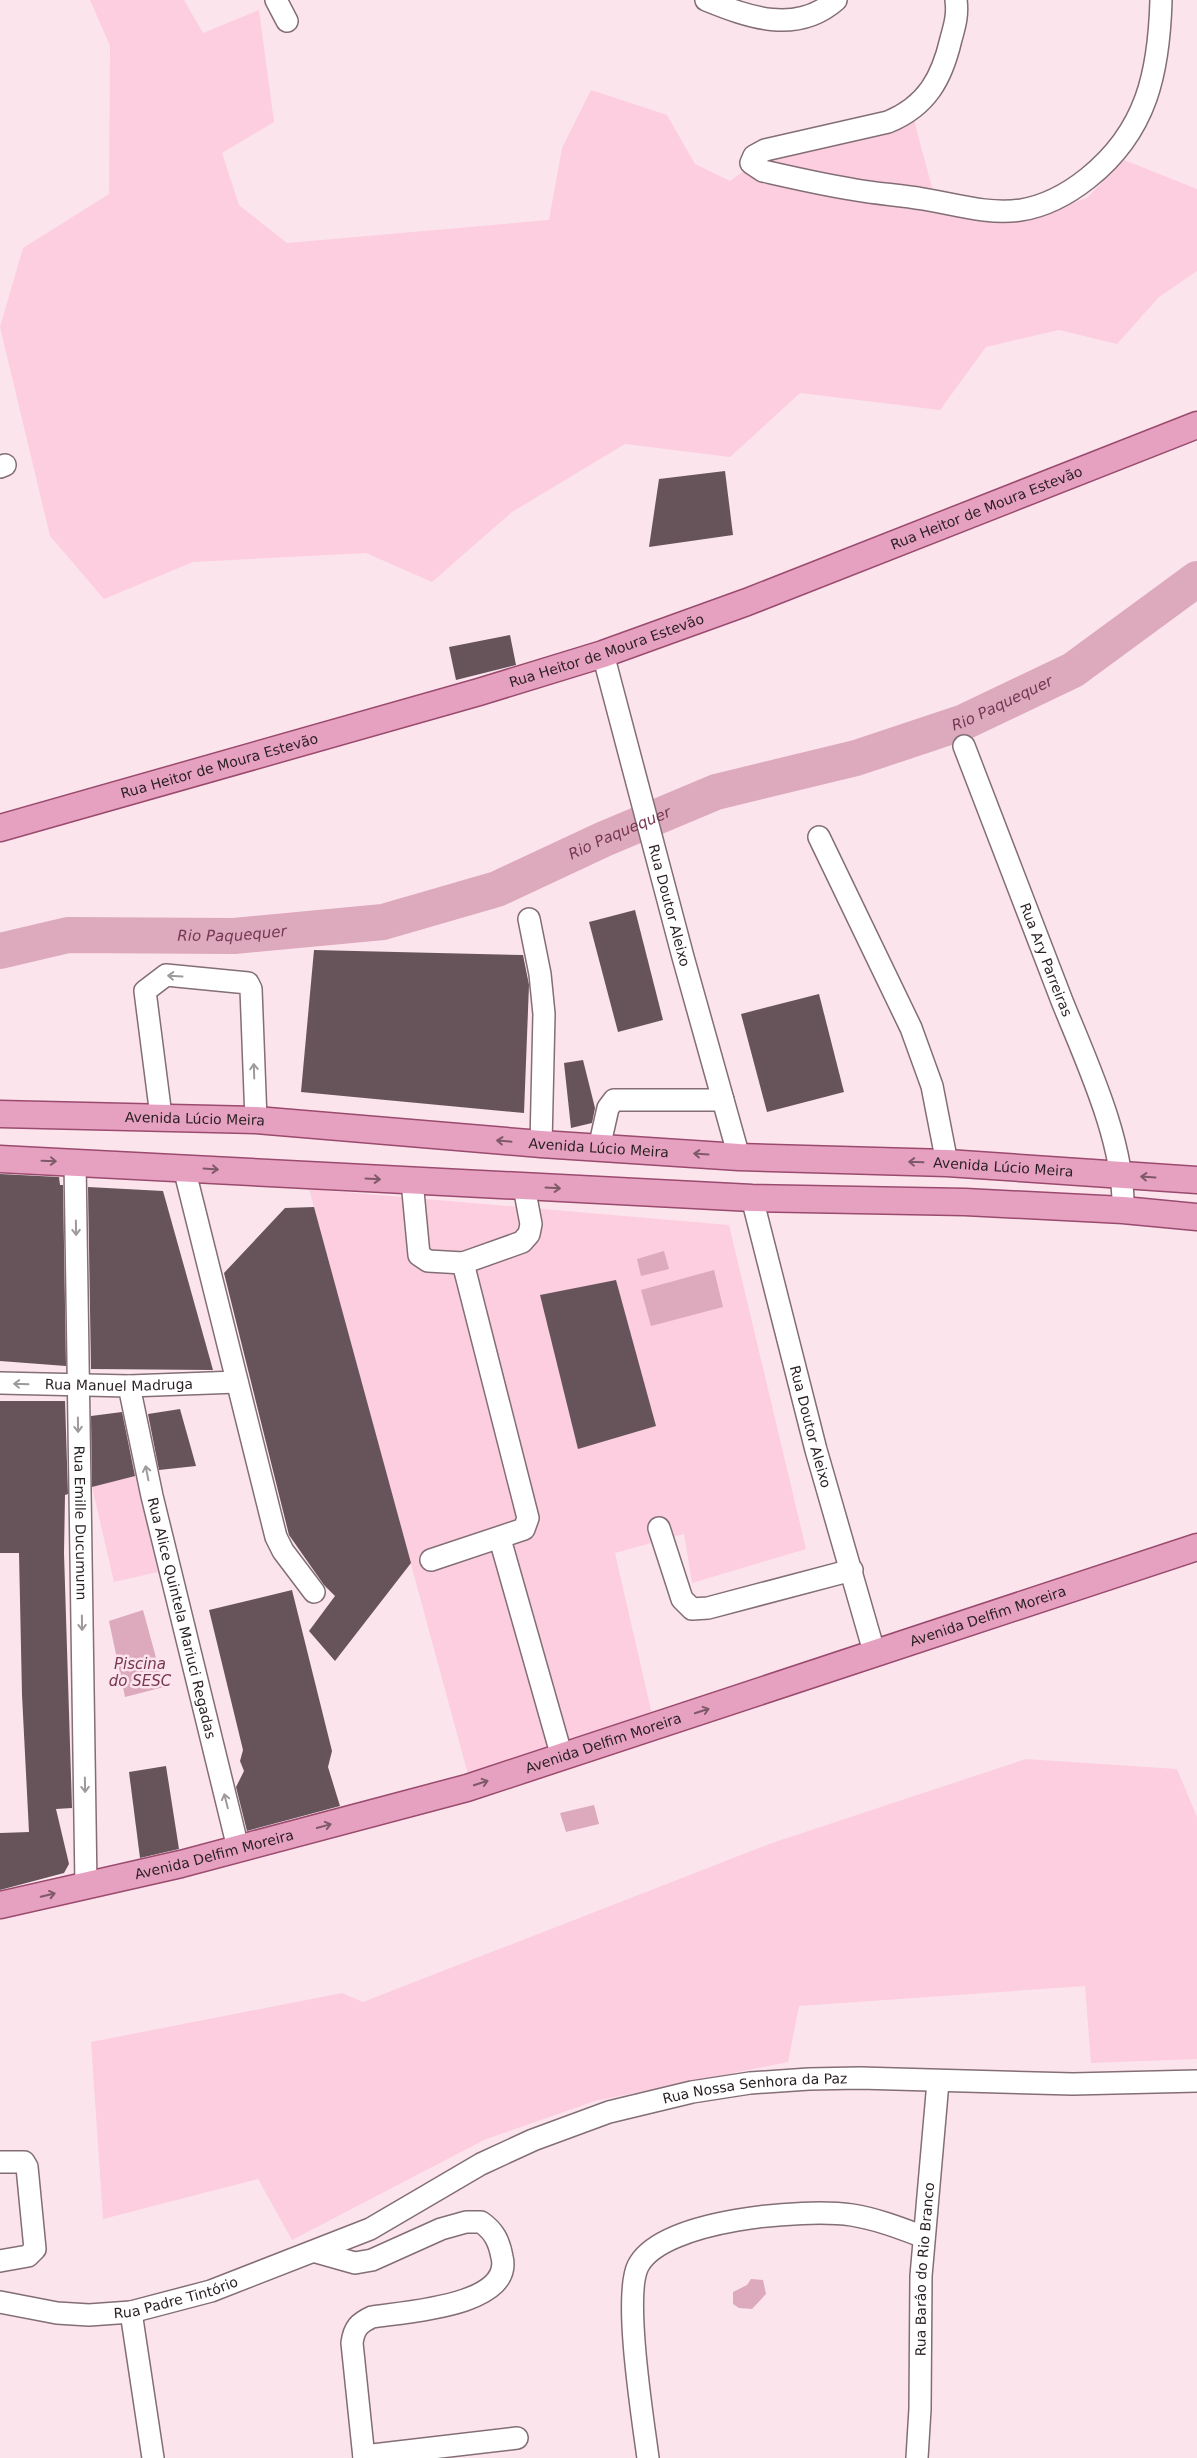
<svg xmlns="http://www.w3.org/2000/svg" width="1197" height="2458" viewBox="0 0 1197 2458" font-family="'DejaVu Sans',sans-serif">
  <rect width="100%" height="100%" fill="#fce4ed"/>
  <g fill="#fccedf">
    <polygon points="90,0 184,0 203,33 259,10 274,122 222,153 239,205 287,243 549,220 562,148 591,90 667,115 695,164 730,181 774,148 914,120 935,199 1065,205 1087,198 1124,160 1197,189 1197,271 1159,297 1117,344 1059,330 986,347 940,410 800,393 730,457 625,444 512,512 432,582 366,553 193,562 104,599 50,536 0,327 23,248 109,194 110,46"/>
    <polygon points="309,1189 729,1225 806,1549 692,1583 684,1534 615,1553 653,1719 469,1778"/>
    <polygon points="136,1475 158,1572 114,1582 92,1487"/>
    <polygon points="1026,1759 1177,1769 1197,1817 1197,2059 1091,2063 1085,1986 799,2006 788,2062 595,2101 484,2140 292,2240 258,2179 103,2219 91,2042 342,1993 363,2002 772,1843"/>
  </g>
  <g fill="#dda9bc">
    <polygon points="664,1251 669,1269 641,1276 637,1259"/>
    <polygon points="714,1270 723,1307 651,1326 641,1290"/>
    <polygon points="143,1610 164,1687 125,1697 109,1621"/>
    <polygon points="594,1805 599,1824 566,1832 560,1813"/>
    <polygon points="751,2279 763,2280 766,2294 752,2309 739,2308 733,2304 733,2292 747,2285"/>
  </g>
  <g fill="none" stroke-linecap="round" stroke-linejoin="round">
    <path stroke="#dda9bc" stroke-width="36" id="s1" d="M0 951 68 935 234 936 383 922 497 889 604 839 716 792 856 758 964 722 1073 670 1197 579"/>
  </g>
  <g fill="#67545b">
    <polygon points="725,471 733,535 649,547 659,479"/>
    <polygon points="510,635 516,665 456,680 449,647"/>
    <polygon points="635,910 663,1020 618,1032 589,922"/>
    <polygon points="314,950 523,955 529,985 524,1113 301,1092"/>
    <polygon points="819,994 844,1092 767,1112 741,1014"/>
    <polygon points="583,1060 595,1108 592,1123 571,1128 564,1063"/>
    <polygon points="0,1174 59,1177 60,1185 63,1185 66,1366 0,1361"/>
    <polygon points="88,1187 163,1191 213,1370 91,1369"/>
    <polygon points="314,1207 411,1563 335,1661 309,1631 335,1596 324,1585 289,1535 224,1273 285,1208"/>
    <polygon points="616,1280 656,1426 578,1449 540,1295"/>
    <polygon points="0,1401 65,1401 68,1494 65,1495 64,1553 72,1808 56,1809 69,1864 64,1873 0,1890 0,1833 29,1832 22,1695 19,1553 0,1553"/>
    <polygon points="180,1409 196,1466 159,1470 148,1414"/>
    <polygon points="122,1412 135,1476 92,1487 91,1416"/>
    <polygon points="292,1590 332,1751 328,1767 340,1806 247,1831 236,1787 244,1771 240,1761 243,1750 209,1610"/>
    <polygon points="166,1766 179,1849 140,1858 129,1772"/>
  </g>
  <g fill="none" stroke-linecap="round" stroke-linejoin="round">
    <g stroke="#836e75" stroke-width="24">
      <g id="minor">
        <polyline points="276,0 287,21"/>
        <path d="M706 0C748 17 796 35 836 0"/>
        <path d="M956 0C958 14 955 25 951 39 942 78 927 106 888 122L765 150 754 156 751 163 763 171C794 178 824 185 856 190 878 194 901 195 923 199 954 204 989 215 1021 210 1046 206 1068 194 1088 178 1147 131 1159 72 1161 0"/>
        <polyline points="0,467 5,465"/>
        <path id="s2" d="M603 654 683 957 739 1157"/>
        <path id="s3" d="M964 746C997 831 1029 916 1062 1001 1087 1063 1125 1143 1123 1210"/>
        <polyline points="819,837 911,1028 932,1086 947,1163"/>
        <polyline points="529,919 540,974 544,1014 541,1144"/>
        <polyline points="161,1116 145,991 166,975 248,983 251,989 256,1120"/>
        <polyline points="599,1148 608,1108 614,1100 723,1100"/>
        <path id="s4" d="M75 1162 86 1886"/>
        <polyline points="184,1168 276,1537 283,1551 314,1592"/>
        <polyline points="412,1181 419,1255 428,1261 463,1263"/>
        <path id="s5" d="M752 1198 816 1450 875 1655"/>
        <path id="s6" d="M0 1383 129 1386 237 1382"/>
        <path id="s7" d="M129 1386 152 1496 238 1848"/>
        <polyline points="659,1528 682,1599 692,1609 708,1608 852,1570"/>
        <polyline points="500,1539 562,1757"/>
        <polyline points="431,1560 524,1529 528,1518 463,1263 522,1242 529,1234 531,1224 524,1187"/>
        <polyline points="0,2162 24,2162 27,2167 35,2249 28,2256 0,2261"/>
        <path d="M316 2252 355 2263 372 2260 441 2229 466 2222H481C494 2231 499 2241 502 2257 514 2306 404 2312 372 2317 359 2323 354 2328 352 2343L364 2458"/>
        <path id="s8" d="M0 2302 57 2313 89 2315 131 2312 211 2291 370 2229 481 2164 533 2140 609 2112 692 2092 750 2083 809 2079 860 2078 1073 2084 1197 2081"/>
        <polyline points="131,2312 153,2458"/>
        <polyline points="364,2456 517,2438"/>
        <path d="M648 2458C643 2420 623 2296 638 2266 662 2219 805 2208 852 2215 877 2219 900 2228 924 2237"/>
        <path id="s9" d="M917 2458 920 2409 921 2276 938 2082"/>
      </g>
    </g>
    <g stroke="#9a4b6d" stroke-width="29">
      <g id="major">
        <path id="s10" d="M0 828 479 692 603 654 747 602 1197 425"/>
        <path id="s11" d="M0 1114 256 1120 541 1144 739 1157 947 1163 1197 1180"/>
        <polyline points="0,1159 752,1198 965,1202 1123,1210 1197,1217"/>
        <path id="s12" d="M0 1905 181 1864 467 1788 1197 1547"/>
      </g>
    </g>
    <use href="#minor" stroke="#fff" stroke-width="21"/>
    <use href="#major" stroke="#e7a1c0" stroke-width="26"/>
  </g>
  <defs><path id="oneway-shaft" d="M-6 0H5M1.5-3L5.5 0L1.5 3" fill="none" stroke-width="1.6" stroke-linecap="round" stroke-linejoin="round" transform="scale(1.25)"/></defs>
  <g stroke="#9e9a9c">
    <use href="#oneway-shaft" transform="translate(175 976) rotate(-177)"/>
    <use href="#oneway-shaft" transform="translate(254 1071) rotate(-92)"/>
    <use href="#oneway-shaft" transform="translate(76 1228) rotate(89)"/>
    <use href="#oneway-shaft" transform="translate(21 1384) rotate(-178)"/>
    <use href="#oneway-shaft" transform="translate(78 1425) rotate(89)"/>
    <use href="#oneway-shaft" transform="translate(147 1473) rotate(-101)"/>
    <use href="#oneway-shaft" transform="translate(82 1623) rotate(89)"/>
    <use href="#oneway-shaft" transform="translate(85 1785) rotate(89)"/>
    <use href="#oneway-shaft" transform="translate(226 1801) rotate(-104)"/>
  </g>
  <g stroke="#7e5a69">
    <use href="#oneway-shaft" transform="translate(504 1141) rotate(-175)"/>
    <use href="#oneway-shaft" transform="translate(701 1154) rotate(-176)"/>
    <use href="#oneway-shaft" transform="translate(49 1161) rotate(2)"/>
    <use href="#oneway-shaft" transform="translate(916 1162) rotate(-178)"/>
    <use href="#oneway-shaft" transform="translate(211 1169) rotate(4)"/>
    <use href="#oneway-shaft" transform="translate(1148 1177) rotate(-176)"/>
    <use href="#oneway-shaft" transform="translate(373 1179) rotate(3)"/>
    <use href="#oneway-shaft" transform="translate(553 1188) rotate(3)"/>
    <use href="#oneway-shaft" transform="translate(702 1711) rotate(-18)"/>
    <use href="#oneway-shaft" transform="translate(481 1783) rotate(-18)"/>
    <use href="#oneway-shaft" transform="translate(324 1826) rotate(-15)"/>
    <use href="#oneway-shaft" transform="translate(48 1895) rotate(-13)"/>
  </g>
  <g text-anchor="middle" stroke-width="5" stroke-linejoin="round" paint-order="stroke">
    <g font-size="14" fill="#281f22" stroke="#fce4ed">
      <text dy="5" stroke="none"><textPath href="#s10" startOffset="1038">Rua Heitor de Moura Estevão</textPath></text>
      <text dy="5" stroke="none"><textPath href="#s10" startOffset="632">Rua Heitor de Moura Estevão</textPath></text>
      <text dy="5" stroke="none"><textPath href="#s10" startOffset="228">Rua Heitor de Moura Estevão</textPath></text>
      <text dy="5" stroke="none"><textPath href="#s2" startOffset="260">Rua Doutor Aleixo</textPath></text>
      <text dy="5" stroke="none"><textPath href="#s3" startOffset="229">Rua Ary Parreiras</textPath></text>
      <text dy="5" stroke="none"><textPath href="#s11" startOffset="195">Avenida Lúcio Meira</textPath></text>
      <text dy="5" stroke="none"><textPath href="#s11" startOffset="600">Avenida Lúcio Meira</textPath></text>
      <text dy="5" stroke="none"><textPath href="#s11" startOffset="1005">Avenida Lúcio Meira</textPath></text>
      <text dy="5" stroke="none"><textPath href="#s6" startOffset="119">Rua Manuel Madruga</textPath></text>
      <text dy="5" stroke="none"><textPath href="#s5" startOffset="236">Rua Doutor Aleixo</textPath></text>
      <text dy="5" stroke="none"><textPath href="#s4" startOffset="361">Rua Emille Ducumunn</textPath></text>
      <text dy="5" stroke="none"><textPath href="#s12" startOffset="1030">Avenida Delfim Moreira</textPath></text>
      <text dy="5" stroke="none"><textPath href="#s7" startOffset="238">Rua Alice Quintela Mariuci Regadas</textPath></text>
      <text dy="5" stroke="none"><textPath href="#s12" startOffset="625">Avenida Delfim Moreira</textPath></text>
      <text dy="5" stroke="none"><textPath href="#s12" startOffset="220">Avenida Delfim Moreira</textPath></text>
      <text dy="5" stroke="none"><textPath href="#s8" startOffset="801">Rua Nossa Senhora da Paz</textPath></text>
      <text dy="5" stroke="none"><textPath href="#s9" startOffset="189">Rua Barâo do Rio Branco</textPath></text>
      <text dy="5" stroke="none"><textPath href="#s8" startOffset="179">Rua Padre Tintório</textPath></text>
    </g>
    <g font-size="15" font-style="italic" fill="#763752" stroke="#fce4ed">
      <text dy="5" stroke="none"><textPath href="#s1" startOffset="1044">Rio Paquequer</textPath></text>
      <text dy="5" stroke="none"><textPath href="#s1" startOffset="639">Rio Paquequer</textPath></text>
      <text dy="5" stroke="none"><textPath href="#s1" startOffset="234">Rio Paquequer</textPath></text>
      <text x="140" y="1669">Piscina<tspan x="140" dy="17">do SESC</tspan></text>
    </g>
  </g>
</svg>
